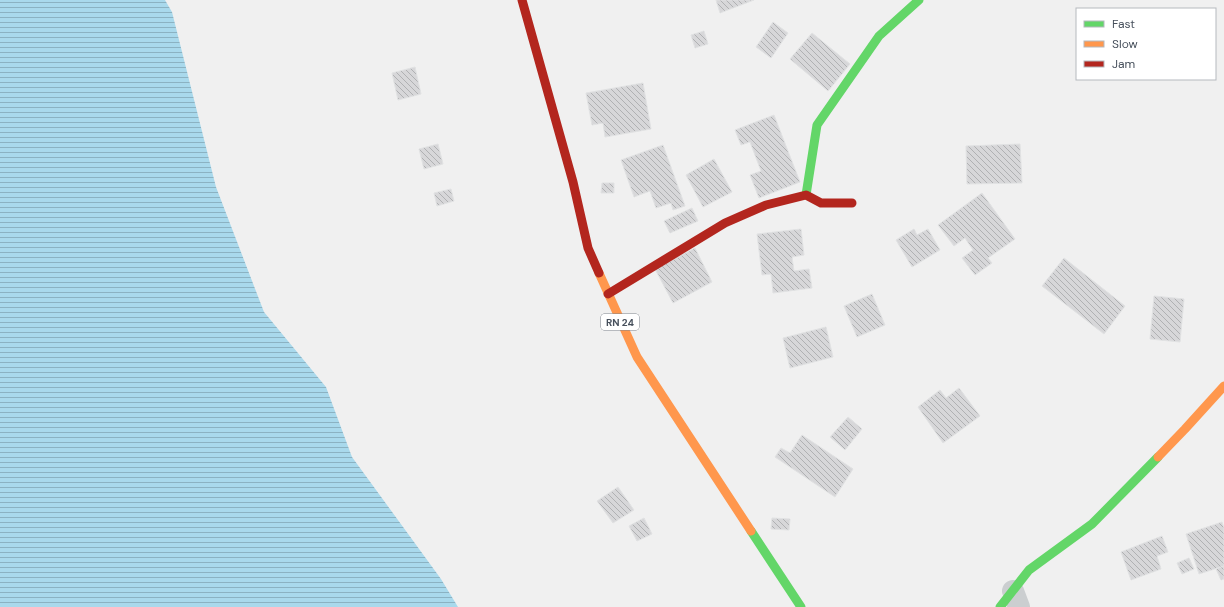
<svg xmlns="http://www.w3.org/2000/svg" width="1224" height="607" viewBox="0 0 1224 607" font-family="'DM Sans',sans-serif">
  <defs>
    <pattern id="water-rules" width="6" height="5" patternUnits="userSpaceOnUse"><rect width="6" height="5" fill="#a9d9ec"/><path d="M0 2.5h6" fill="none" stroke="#8bb2c2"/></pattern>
    <pattern id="building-back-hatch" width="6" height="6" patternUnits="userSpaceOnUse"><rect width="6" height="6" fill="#d7d7d9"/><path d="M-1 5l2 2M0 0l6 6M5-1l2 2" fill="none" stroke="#b0b1b3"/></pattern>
  </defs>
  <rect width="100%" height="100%" fill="#f0f0f0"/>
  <polygon fill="url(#water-rules)" points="0,0 165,0 172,12 216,187 264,312 326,387 352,457 441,579 458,607 0,607"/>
  <g fill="url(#building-back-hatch)" stroke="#e1e2e3">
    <polygon points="716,0 754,0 720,13"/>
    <polygon points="773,22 788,33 771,58 756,47"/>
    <polygon points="704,31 708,44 695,48 691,35"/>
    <polygon points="812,33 850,64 828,91 790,59"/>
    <polygon points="415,67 421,94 398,100 392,73"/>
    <polygon points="643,83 651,129 605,137 603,123 592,125 586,93"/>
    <polygon points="774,115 800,182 759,198 750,175 761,171 750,142 741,145 735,130"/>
    <polygon points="438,144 443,164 424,169 419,149"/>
    <polygon points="1020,144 1022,183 967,184 966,146"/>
    <polygon points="663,145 685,206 673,210 671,203 656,208 650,191 634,197 621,160"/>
    <polygon points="714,159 732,192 703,207 686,175"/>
    <polygon points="602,183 614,183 614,193 601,193"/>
    <polygon points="451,189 454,201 437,206 434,193"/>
    <polygon points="982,193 1015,239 988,258 992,263 975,275 962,258 973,250 965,238 954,246 938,225"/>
    <polygon points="692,208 698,221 670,233 664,221"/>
    <polygon points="801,229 804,255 792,257 794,271 809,269 812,288 773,293 771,274 762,275 757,234"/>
    <polygon points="914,229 917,235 928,229 940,250 912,267 896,240"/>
    <polygon points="695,248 712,282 673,303 655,269"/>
    <polygon points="1064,258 1125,306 1104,334 1042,286"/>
    <polygon points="872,294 885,325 857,337 844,306"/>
    <polygon points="1154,296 1184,299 1180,342 1150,339"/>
    <polygon points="826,327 833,357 790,368 783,338"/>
    <polygon points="959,388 980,416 943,443 918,407 940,390 946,398"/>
    <polygon points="848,417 862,429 845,450 830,437"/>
    <polygon points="802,435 853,469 835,497 775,457 781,448 790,453"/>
    <polygon points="618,487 634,510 613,523 597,501"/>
    <polygon points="644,518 652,534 637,541 629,526"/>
    <polygon points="772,518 790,519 789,530 771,529"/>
    <polygon points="1222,522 1224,528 1224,566 1199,574 1186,534"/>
    <polygon points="1162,536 1168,552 1157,556 1161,569 1131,580 1121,552"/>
    <polygon points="1189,558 1194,569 1182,574 1177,563"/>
    <polygon points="1224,566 1224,579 1221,580 1216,569"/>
  </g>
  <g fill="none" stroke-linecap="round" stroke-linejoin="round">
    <polyline stroke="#cbced0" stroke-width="22" points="1013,591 1019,607"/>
    <g stroke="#63d668" stroke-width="9">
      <polyline points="806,195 817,125 879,36 919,0"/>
      <polyline points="751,531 801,607"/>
      <polyline points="1000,607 1029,570 1092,524 1158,457"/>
    </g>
    <g stroke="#ff974d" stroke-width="9">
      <polyline points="599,273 637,357 751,531"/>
      <polyline points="1158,457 1185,429 1224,386"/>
    </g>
    <g stroke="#b3261e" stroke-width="9">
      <polyline points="522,0 573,182 588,248 599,273"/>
      <polyline points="608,294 725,223 766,205 806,195 821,203 852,203"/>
    </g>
  </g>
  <g text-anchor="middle" stroke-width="3" stroke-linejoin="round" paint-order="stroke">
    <rect fill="#fff" stroke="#7e848d" stroke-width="1" x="601" y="314" width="38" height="16" rx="3"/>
    <g font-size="10" font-weight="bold" fill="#47505c">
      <text x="620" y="326">RN 24</text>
    </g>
  </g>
  <rect x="1076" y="8" width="140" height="72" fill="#ffffff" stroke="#b5b9be"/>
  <rect x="1084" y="21" width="20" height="6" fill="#63d668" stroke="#b5b9be"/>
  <text x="1112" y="28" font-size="12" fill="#47505c">Fast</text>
  <rect x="1084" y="41" width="20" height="6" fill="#ff974d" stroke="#b5b9be"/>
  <text x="1112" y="48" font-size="12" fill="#47505c">Slow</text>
  <rect x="1084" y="61" width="20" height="6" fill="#b3261e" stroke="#b5b9be"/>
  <text x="1112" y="68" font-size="12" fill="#47505c">Jam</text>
</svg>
